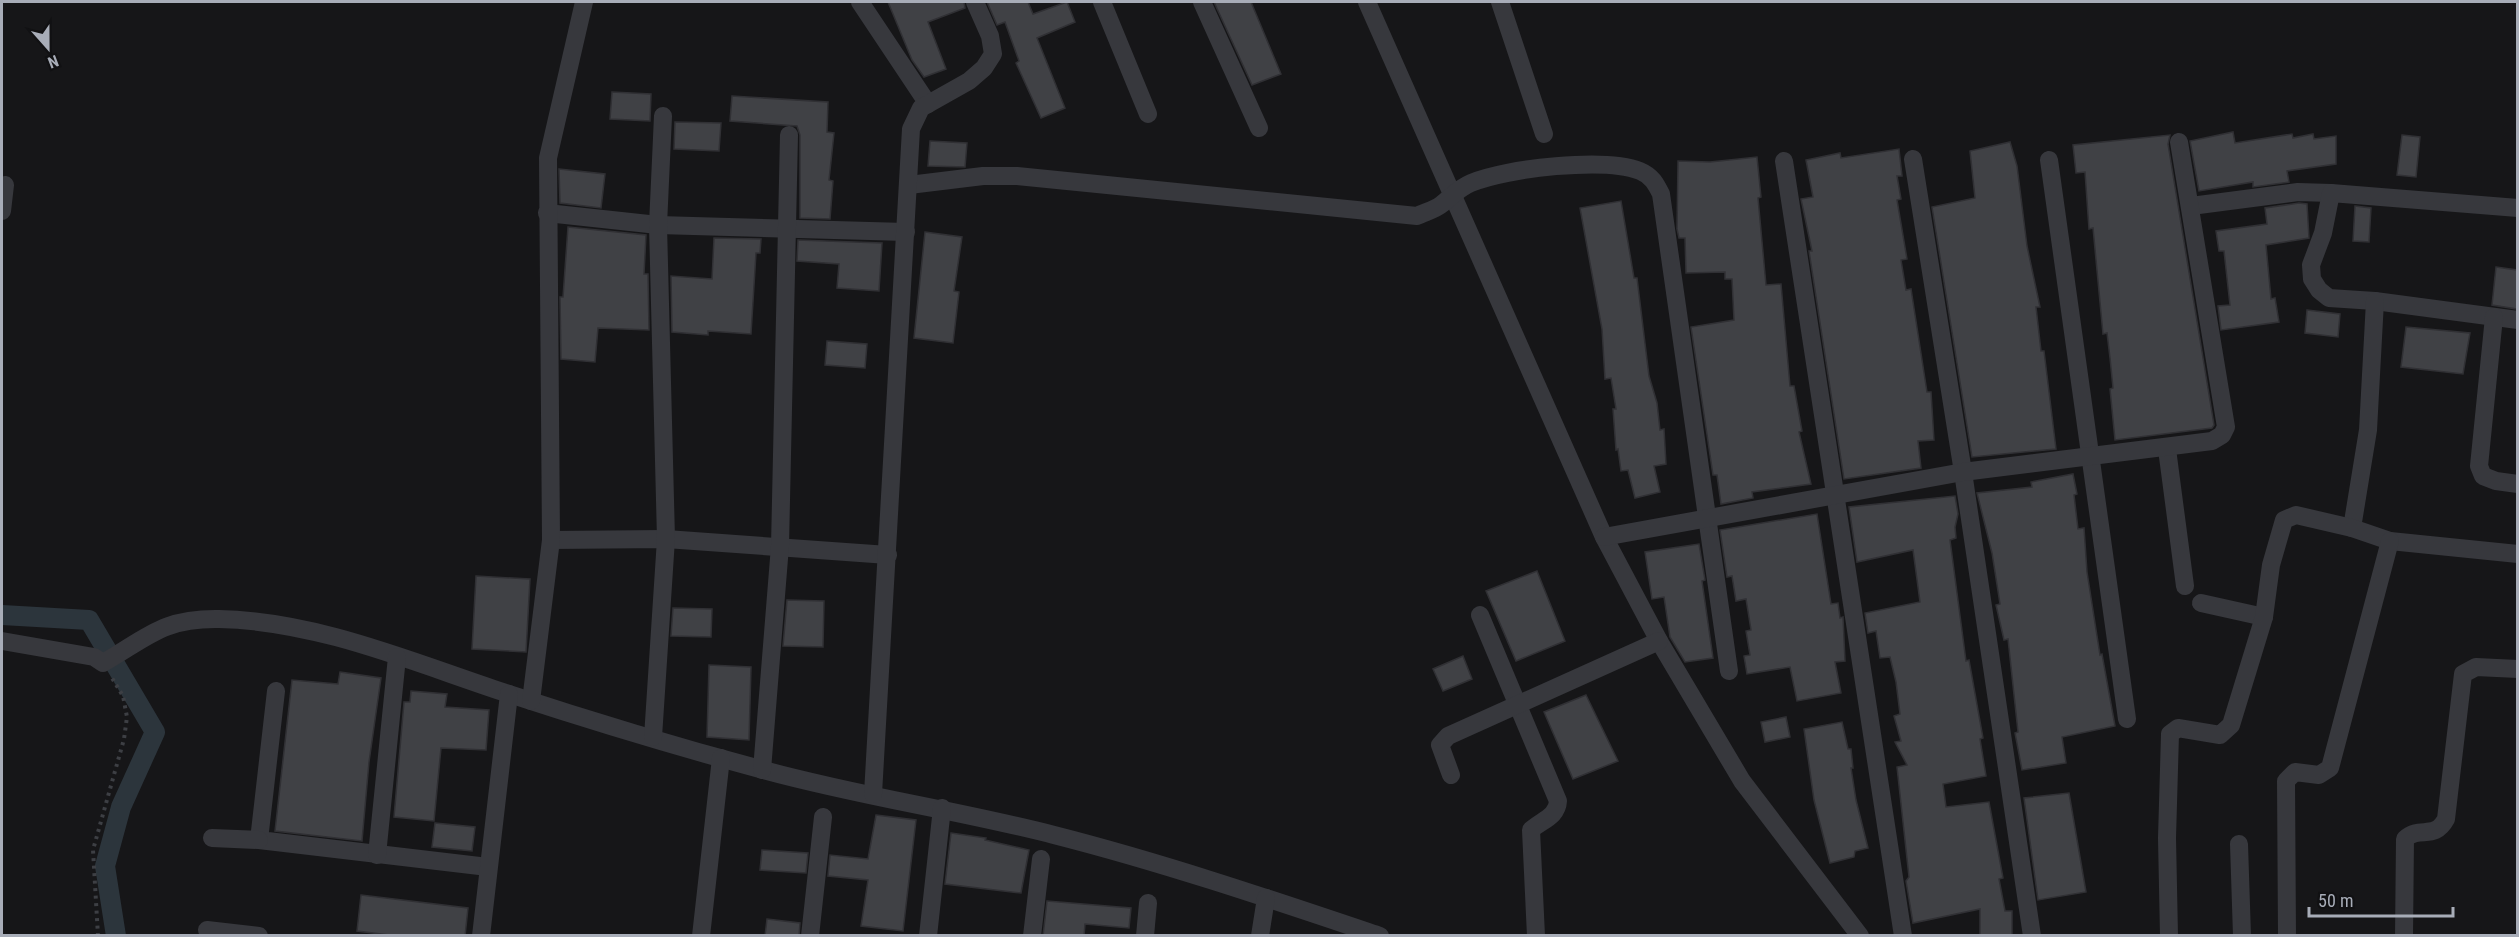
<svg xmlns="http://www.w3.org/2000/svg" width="2519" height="937" viewBox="0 0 2519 937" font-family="'Roboto Condensed',sans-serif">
  <rect width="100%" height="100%" fill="#161618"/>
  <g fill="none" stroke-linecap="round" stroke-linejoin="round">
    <polyline stroke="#2c353c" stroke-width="20" points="2,615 89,620 155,732 121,807 105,866 116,936"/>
  </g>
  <g fill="#404145" stroke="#303034" stroke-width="1.5">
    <polygon points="888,2 964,2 965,8 928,22 946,69 924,77 912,60"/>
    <polygon points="987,2 1028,2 1033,14 1067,2 1075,22 1037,38 1065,108 1041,118 1016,63 1019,61 1005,22 997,25"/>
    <polygon points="1214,2 1251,2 1281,74 1252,85"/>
    <polygon points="612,92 651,94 650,121 610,119"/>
    <polygon points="732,96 828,102 827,132 834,133 829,180 833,181 830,219 800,218 800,135 797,126 730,121"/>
    <polygon points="675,122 721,123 719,151 674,149"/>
    <polygon points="2233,132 2235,143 2292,134 2293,138 2313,134 2314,139 2336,136 2336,164 2287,171 2289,182 2253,187 2253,182 2199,191 2190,141"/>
    <polygon points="2170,135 2168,144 2214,425 2212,428 2115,440 2110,389 2113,388 2110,358 2107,333 2103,334 2093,228 2089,229 2085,172 2076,173 2073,145"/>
    <polygon points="2402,135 2420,137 2416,177 2397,175"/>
    <polygon points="930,141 967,143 965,167 928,166"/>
    <polygon points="2010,142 2017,166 2027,246 2040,307 2036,307 2041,351 2044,351 2056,449 1972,457 1932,207 1975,198 1970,151"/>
    <polygon points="1899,149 1902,176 1897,176 1901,199 1897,200 1907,259 1901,260 1906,290 1911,289 1927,392 1931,392 1934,440 1918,441 1921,468 1844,479 1809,251 1812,251 1801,199 1813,197 1806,160 1840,153 1841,158"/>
    <polygon points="1757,157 1761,197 1758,198 1766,285 1781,284 1790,386 1794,386 1802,431 1799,432 1811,484 1752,492 1753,498 1721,504 1717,475 1713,475 1691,327 1734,320 1732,279 1725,279 1725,272 1686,273 1685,238 1679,238 1677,229 1678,161 1710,162"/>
    <polygon points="559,169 605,174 601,208 560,203"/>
    <polygon points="1621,201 1634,278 1637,278 1649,376 1657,403 1660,430 1664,429 1666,464 1654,466 1660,492 1635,498 1628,470 1621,471 1618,449 1616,450 1613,409 1616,409 1611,378 1605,379 1602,329 1580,208"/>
    <polygon points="2299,203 2307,204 2309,238 2266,245 2271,299 2275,298 2279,322 2221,330 2218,306 2230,305 2224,251 2219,251 2216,231 2267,224 2265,208"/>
    <polygon points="2355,206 2371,208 2369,242 2353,241"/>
    <polygon points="568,227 646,235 644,274 648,274 649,330 598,328 595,362 561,359 560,297 563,297"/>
    <polygon points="925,232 962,237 954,291 959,292 953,343 914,338"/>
    <polygon points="714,238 761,239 760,253 756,253 751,334 708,331 708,335 672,332 671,276 712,279"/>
    <polygon points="798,240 882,243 879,291 837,288 839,264 797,261"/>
    <polygon points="2496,267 2517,270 2517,309 2492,305"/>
    <polygon points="2307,310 2340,314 2338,337 2305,333"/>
    <polygon points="2406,327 2470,333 2463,374 2401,367"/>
    <polygon points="827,341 867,344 865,368 825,365"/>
    <polygon points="2073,474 2077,494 2074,495 2078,529 2084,528 2087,572 2100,655 2102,654 2115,726 2062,737 2066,763 2022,770 2015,733 2018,732 2008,639 2004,640 1996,605 2000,604 1992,553 1977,493 2032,487 2031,482"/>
    <polygon points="1955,496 1958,514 1955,527 1956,538 1950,540 1966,661 1969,660 1983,738 1980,739 1986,776 1943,784 1946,807 1989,802 2003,878 1999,879 2005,911 2012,911 2012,936 1980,936 1980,909 1913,923 1906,881 1909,877 1897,767 1907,765 1895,742 1901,741 1894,716 1900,714 1896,682 1890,657 1880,658 1876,631 1868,633 1865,613 1920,602 1913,550 1857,562 1849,507"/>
    <polygon points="1817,514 1831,604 1838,603 1840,618 1843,617 1845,661 1835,662 1841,693 1797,701 1790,667 1747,674 1744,656 1750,655 1746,631 1751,630 1746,599 1736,601 1732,576 1727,577 1720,530"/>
    <polygon points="1699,544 1705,580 1702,581 1713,658 1685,662 1670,637 1664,597 1652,599 1645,552"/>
    <polygon points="1537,571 1565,641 1516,661 1486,591"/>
    <polygon points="476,576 530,579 526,652 472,649"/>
    <polygon points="787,600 824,601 823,647 783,646"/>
    <polygon points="673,608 712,609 711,637 671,636"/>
    <polygon points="1463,656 1472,679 1443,691 1433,669"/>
    <polygon points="709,665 751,667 749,740 707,737"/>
    <polygon points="340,672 381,678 369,762 362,841 275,831 292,680 338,684"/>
    <polygon points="411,691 447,694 445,707 489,710 486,750 441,748 434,821 394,817 404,702 410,702"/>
    <polygon points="1586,695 1618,761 1573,779 1544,712"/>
    <polygon points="1786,717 1790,737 1765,742 1761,722"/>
    <polygon points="1842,722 1848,749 1851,749 1853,768 1851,768 1856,800 1868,848 1855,851 1854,857 1830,863 1814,800 1804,729"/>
    <polygon points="2069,793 2086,892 2038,900 2024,798"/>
    <polygon points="876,815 916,820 903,931 861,926 868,880 828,876 830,855 868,859"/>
    <polygon points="435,823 475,827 472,851 432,847"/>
    <polygon points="951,833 986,838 985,840 1029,850 1021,893 945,884"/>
    <polygon points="762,850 808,853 806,873 760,870"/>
    <polygon points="361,895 468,908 465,936 397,936 357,931"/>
    <polygon points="1047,901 1131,908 1129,928 1085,924 1084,936 1043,936"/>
    <polygon points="767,919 800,923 799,936 765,936"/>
  </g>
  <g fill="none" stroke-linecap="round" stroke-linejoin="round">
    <polyline stroke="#3d3f44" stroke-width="4" stroke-dasharray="3 4.5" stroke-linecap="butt" points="98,936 93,850 124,739 127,717 123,696 112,678"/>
    <g stroke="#37383d" stroke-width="18">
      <polyline points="860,2 928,104"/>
      <polyline points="1102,2 1148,114"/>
      <polyline points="1202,2 1259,128"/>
      <polyline points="1367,2 1604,537 1659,641 1742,781 1860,936"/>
      <polyline points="1500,2 1544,134"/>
      <polyline points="1913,159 1963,472 2032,936"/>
      <polyline points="2049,160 2127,719"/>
      <polyline points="1784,161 1903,936"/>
      <path d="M909 185 983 176H1017L1417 216C1425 212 1435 210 1442 204 1452 196 1459 188 1471 183 1507 168 1605 157 1640 171 1652 176 1656 184 1661 194L1729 671"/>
      <polyline points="2191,206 2298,192 2331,193"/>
      <polyline points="2518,208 2331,193 2323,233 2311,265 2312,279 2319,290 2329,298 2375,301 2518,320"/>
      <polyline points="2,211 5,185"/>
      <polyline points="547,213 658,225 906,232"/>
      <polyline points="2494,317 2479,466 2483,476 2496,481 2518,484"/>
      <polyline points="2167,449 2185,586"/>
      <polyline points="2352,528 2368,430 2375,301"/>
      <polyline points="1604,537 1963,472 2212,441 2222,435 2226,427 2179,142"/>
      <polyline points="551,540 666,539 888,555"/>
      <polyline points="2201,603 2264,617"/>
      <path d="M1480 615 1558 801C1557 817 1542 820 1531 830L1536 936"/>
      <path d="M2 641 94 657 103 663C148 637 163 618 219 619 317 621 412 662 503 692 588 720 674 746 760 769 857 796 957 810 1054 835 1164 863 1273 900 1380 936"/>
      <polyline points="276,691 259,840 488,867"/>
      <polyline points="531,701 551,540 548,158 584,2"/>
      <polyline points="653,737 666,539 658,225 663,116"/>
      <polyline points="762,770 780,546 789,135"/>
      <polyline points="1451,775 1440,745 1448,736 1659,641"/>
      <polyline points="873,794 911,129 921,108 969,81 984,68 993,54 990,36 975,2"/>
      <polyline points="212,838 259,840"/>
      <polyline points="2239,844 2242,936"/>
      <polyline points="377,855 397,657"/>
      <polyline points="207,930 259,936"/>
      <polyline points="481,936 509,694"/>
      <polyline points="701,936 721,758"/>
      <polyline points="810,936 823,817"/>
      <polyline points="928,936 942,808"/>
      <polyline points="1032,936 1041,859"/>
      <polyline points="1145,936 1148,903"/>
      <polyline points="1260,936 1266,898"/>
      <polyline points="2169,936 2167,838 2170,734 2178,728 2220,735 2231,725 2264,617 2271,565 2284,520 2296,515 2352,528 2390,541 2518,554"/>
      <polyline points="2287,936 2286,781 2295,772 2319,775 2330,768 2390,541"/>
      <path d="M2404 936 2405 839C2420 825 2434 841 2446 819L2463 674 2476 667 2518 669"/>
    </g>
  </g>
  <rect width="2519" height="937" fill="none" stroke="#a8adb8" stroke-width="6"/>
  <g transform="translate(48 48) rotate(159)" stroke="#111113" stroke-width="4.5" paint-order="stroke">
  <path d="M0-4.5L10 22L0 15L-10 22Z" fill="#a8adb8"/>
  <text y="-9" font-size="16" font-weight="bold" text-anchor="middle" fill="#a8adb8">N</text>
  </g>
  <path d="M2309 907v9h144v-9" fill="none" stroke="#a8adb8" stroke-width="3"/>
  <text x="2318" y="907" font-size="18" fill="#a8adb8" stroke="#111113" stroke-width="4.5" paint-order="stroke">50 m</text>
</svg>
